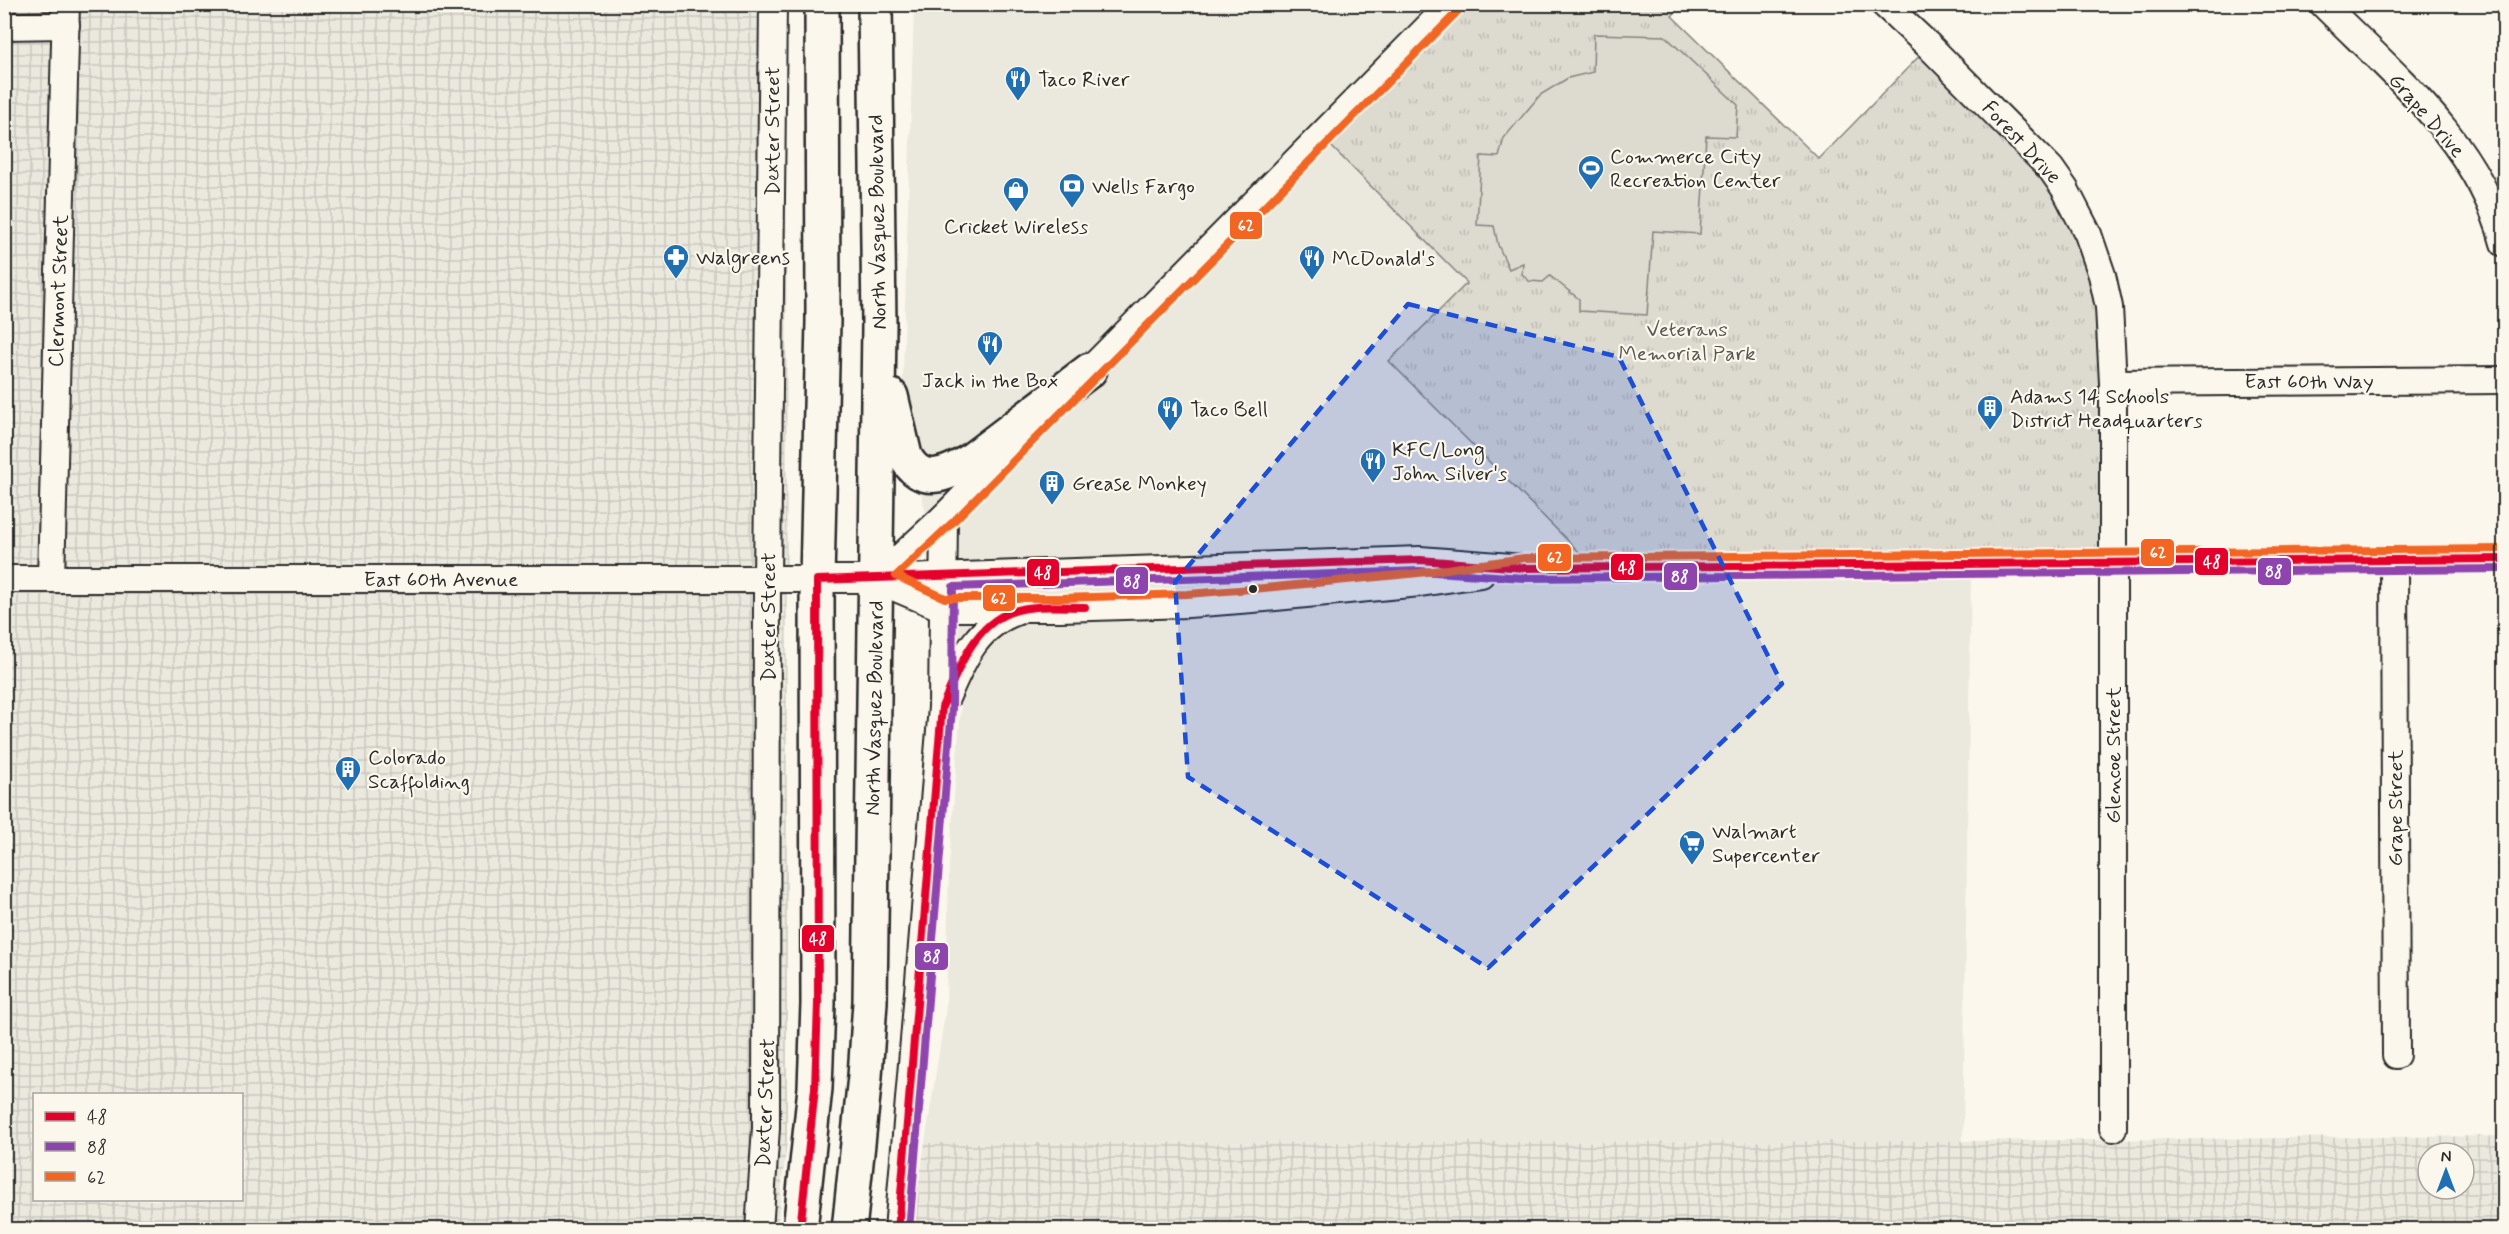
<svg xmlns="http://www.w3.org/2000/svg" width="2509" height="1234" viewBox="0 0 2509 1234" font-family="Mynerve,sans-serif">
  <defs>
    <pattern id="industrial-grid" width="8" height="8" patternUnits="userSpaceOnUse" patternTransform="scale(1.5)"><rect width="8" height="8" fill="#ebe8de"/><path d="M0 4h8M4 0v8" fill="none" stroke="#cac7bf"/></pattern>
    <pattern id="grass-tufts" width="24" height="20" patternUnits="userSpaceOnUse" patternTransform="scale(1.5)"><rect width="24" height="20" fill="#dddad0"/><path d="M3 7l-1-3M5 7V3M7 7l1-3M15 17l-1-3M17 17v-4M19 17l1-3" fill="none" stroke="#bebbb3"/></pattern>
  </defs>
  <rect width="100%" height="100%" fill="#fbf7ec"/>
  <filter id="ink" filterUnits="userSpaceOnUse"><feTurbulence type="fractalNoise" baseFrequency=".0167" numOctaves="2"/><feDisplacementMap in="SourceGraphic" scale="12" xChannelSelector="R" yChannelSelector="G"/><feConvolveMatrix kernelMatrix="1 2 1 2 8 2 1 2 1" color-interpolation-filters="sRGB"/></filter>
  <g filter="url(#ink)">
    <polygon fill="#ebe8de" points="914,5 1451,5 1321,136 1467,284 1389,361 1971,571 1963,1141 925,1143 946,1007 949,865 963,678 902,407"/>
    <g fill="url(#industrial-grid)" fill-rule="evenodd">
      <path d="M5 5H786L787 1141 777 1229 5 1230ZM34 1094H242V1200H34Z"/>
      <path d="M2504 1136V1229L912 1230 925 1143 1963 1141ZM2428 1153H2464V1189H2428Z"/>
    </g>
    <polygon fill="url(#grass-tufts)" stroke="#84827e" stroke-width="1.5" points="1451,5 1682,5 1672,16 1819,159 1929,46 2051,169 2096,255 2114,563 1594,567 1389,361 1467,283 1321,136"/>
    <polygon fill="#dddad0" stroke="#84827e" stroke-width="1.5" points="1594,34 1665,36 1738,105 1736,137 1706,136 1700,234 1653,231 1647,315 1579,311 1579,299 1550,276 1543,282 1529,281 1522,274 1523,263 1509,269 1498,245 1494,226 1477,225 1481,156 1499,157 1504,138 1540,95 1568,78 1593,72"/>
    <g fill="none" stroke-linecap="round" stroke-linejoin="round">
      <g stroke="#2b2b2b" stroke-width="30">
        <g id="minor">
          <polyline points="1884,4 1929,46 2051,169 2065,189 2088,234 2102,275 2109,307 2113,383 2113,1128"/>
          <path d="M2323 4C2394 75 2478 143 2504 243"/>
          <polyline points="4,26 66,25"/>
          <polyline points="1078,382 1451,4"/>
          <polyline points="2113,383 2504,380"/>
          <polyline points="2394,561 2396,1055"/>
          <polyline points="51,578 66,4"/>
          <polyline points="4,579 877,579 1420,560 1524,568 2504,559"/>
          <polyline points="877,579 944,517 1026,433"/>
          <polyline points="882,582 943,608 1061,608 1188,604 1265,598 1420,583 1481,574"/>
          <path d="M947 696C963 659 977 625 1018 611"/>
          <polyline points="759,1230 766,1128 767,580 773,4"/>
          <polyline points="898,1230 942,707 944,517"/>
        </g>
      </g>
      <g stroke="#2b2b2b" stroke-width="38">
        <g id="highway">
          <path d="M891 396 905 456C921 487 947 475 970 461L1090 370"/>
          <polyline points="800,1230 815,1088 818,1004 817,580 823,321 822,4"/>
          <polyline points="849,1230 865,1076 870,1002 879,325 875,4"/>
        </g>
      </g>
      <use href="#minor" stroke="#fbf7ec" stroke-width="26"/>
      <use href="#highway" stroke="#fbf7ec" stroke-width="33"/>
      <g stroke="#fbf7ec" stroke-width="12">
        <g id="bus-1">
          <polyline points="800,1230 815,1088 818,1004 817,580 1420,560 1524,568 2504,559"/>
          <path d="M898 1230 942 707C957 673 972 626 1011 612 1034 604 1061 607 1085 607"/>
        </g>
      </g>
      <g stroke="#fbf7ec" stroke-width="12">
        <polyline id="bus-2" points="909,1230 952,708 953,587 1420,571 1524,578 2504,569"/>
      </g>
      <g stroke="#fbf7ec" stroke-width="12">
        <polyline id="bus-3" points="1458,11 951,524 896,576 945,598 1061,598 1187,594 1264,588 1419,573 1524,558 2504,549"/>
      </g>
      <use href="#bus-1" stroke="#e4002b" stroke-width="8"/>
      <use href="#bus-2" stroke="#8e44ad" stroke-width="8"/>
      <use href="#bus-3" stroke="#f26522" stroke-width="8"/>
    </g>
  </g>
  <path fill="#1d4ed8" fill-opacity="0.2" stroke="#1d4ed8" stroke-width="4.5" stroke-dasharray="12 8" stroke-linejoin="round" d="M1408 304 1619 357 1782 684 1488 968 1188 777 1175 582Z"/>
  <defs>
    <g id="restaurant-pin" transform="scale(1.35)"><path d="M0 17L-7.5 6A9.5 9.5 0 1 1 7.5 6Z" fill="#1f6fb2" stroke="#fbf7ec"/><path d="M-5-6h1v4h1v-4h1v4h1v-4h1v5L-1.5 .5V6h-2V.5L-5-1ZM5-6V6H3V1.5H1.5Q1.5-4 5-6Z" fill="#fff"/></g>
    <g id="stadium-pin" transform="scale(1.35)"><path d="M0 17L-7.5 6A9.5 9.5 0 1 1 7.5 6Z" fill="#1f6fb2" stroke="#fbf7ec"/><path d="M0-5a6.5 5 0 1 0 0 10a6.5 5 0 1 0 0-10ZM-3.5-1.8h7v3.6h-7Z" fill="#fff"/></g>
    <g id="bank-pin" transform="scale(1.35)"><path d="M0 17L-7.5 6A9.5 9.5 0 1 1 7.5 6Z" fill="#1f6fb2" stroke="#fbf7ec"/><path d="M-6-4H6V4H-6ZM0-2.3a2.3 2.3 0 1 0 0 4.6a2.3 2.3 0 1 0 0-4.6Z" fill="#fff"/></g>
    <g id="shop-pin" transform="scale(1.35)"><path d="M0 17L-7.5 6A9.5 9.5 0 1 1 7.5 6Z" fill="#1f6fb2" stroke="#fbf7ec"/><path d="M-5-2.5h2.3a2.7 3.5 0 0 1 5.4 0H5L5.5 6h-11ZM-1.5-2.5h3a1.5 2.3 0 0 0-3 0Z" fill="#fff"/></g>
    <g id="pharmacy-pin" transform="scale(1.35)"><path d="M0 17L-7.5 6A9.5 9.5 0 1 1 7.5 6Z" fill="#1f6fb2" stroke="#fbf7ec"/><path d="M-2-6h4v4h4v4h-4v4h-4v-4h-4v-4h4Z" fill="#fff"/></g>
    <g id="building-pin" transform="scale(1.35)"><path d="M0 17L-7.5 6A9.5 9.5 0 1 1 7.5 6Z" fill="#1f6fb2" stroke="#fbf7ec"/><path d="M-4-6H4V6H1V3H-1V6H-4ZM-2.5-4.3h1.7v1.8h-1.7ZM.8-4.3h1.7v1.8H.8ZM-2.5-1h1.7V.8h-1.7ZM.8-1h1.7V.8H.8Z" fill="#fff"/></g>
    <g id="supermarket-pin" transform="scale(1.35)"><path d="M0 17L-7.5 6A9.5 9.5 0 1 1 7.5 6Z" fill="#1f6fb2" stroke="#fbf7ec"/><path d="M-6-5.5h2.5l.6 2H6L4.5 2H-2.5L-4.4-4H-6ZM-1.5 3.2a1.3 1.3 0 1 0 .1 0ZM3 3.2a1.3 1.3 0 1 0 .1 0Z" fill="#fff"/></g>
  </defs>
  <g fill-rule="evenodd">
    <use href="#restaurant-pin" x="1018" y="79"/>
    <use href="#stadium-pin" x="1591" y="168"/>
    <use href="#bank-pin" x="1072" y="186"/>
    <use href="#shop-pin" x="1016" y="190"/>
    <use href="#pharmacy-pin" x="676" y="257"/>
    <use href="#restaurant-pin" x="1312" y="258"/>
    <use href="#restaurant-pin" x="990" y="344"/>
    <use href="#building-pin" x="1990" y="408"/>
    <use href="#restaurant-pin" x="1170" y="409"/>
    <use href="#restaurant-pin" x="1373" y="461"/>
    <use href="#building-pin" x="1052" y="483"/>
    <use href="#building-pin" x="348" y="769"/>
    <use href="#supermarket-pin" x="1692" y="843"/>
  </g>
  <circle fill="#2b2b2b" stroke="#fbf7ec" stroke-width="2" cx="1253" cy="589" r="5"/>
  <g text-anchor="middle" stroke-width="4.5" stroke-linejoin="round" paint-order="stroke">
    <g font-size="21" fill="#2b2b2b" stroke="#fbf7ec" text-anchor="start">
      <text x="1038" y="86">Taco River</text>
      <text x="1610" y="163">Commerce City<tspan x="1610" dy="24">Recreation Center</tspan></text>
      <text x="1092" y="193">Wells Fargo</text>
      <text x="1016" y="233" text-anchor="middle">Cricket Wireless</text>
      <text x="696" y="264">Walgreens</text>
      <text x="1332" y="265">McDonald's</text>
      <text x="990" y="387" text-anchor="middle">Jack in the Box</text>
      <text x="2010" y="403">Adams 14 Schools<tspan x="2010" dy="24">District Headquarters</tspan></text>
      <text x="1190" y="416">Taco Bell</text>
      <text x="1392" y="456">KFC/Long<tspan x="1392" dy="24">John Silver's</tspan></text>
      <text x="1072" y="490">Grease Monkey</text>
      <text x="368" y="764">Colorado<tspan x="368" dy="24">Scaffolding</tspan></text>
      <text x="1712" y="838">Walmart<tspan x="1712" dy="24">Supercenter</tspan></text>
    </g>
    <g font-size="21" fill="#2b2b2b" stroke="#fbf7ec">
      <text transform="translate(2427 115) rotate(49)" y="7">Grape Drive</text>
      <text transform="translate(772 131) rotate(-90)" y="7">Dexter Street</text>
      <text transform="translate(2022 142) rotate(47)" y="7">Forest Drive</text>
      <text transform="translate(877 222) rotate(-91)" y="7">North Vasquez Boulevard</text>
      <text transform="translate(58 291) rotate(-88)" y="7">Clermont Street</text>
      <text x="2309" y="388">East 60th Way</text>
      <text x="441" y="586">East 60th Avenue</text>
      <text transform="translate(768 617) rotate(-90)" y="7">Dexter Street</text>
      <text transform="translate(874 708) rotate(-89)" y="7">North Vasquez Boulevard</text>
      <text transform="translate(2113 755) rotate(-90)" y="7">Glencoe Street</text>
      <text transform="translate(2395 808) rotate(-90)" y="7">Grape Street</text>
      <text transform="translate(765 1103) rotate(-88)" y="7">Dexter Street</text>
    </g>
    <g font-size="21" fill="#585754" stroke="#fbf7ec">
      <text x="1687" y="336">Veterans<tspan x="1687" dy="24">Memorial Park</tspan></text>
    </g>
  </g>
  <g stroke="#fbf7ec" stroke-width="2">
    <rect x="1229" y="211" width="34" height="29" rx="6" fill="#f26522"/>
    <rect x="2140" y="538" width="35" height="29" rx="6" fill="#f26522"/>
    <rect x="1537" y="543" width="35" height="29" rx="6" fill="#f26522"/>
    <rect x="2194" y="547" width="35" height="29" rx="6" fill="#e4002b"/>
    <rect x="1610" y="553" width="34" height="28" rx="6" fill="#e4002b"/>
    <rect x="2257" y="557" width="35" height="29" rx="6" fill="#8e44ad"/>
    <rect x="1026" y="558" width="34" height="29" rx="6" fill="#e4002b"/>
    <rect x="1663" y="562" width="35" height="29" rx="6" fill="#8e44ad"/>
    <rect x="1115" y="566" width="34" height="29" rx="6" fill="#8e44ad"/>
    <rect x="982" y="584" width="34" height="28" rx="6" fill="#f26522"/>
    <rect x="801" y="924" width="34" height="29" rx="6" fill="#e4002b"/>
    <rect x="914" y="942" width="35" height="29" rx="6" fill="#8e44ad"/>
  </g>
  <g font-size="16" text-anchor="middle" font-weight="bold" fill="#fff">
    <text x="1246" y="231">62</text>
    <text x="2158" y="558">62</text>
    <text x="1555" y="563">62</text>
    <text x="2212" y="567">48</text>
    <text x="1627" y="573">48</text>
    <text x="2274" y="577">88</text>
    <text x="1043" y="578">48</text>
    <text x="1680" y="582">88</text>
    <text x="1132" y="587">88</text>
    <text x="999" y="604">62</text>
    <text x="818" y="944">48</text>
    <text x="932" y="962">88</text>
  </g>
  <rect width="2509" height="1234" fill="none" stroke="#fbf7ec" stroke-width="24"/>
  <rect x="12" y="12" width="2485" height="1210" fill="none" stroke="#2b2b2b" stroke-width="2" filter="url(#ink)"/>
  <rect x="33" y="1093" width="210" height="108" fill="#fbf7ec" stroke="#a8a59f" stroke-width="1.5"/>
  <rect x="45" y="1112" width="30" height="9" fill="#e4002b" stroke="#a8a59f" stroke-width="1.5"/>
  <text x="87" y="1123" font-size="18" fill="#2b2b2b">48</text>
  <rect x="45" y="1142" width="30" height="9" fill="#8e44ad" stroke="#a8a59f" stroke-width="1.5"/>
  <text x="87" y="1153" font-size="18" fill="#2b2b2b">88</text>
  <rect x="45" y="1172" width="30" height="9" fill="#f26522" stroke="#a8a59f" stroke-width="1.5"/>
  <text x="87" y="1183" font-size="18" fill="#2b2b2b">62</text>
  <g transform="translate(2446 1171)"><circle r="28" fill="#fbf7ec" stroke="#a8a59f" stroke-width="1.5"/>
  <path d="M0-4.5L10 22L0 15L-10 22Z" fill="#1f6fb2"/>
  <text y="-9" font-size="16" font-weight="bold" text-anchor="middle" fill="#2b2b2b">N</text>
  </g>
</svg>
